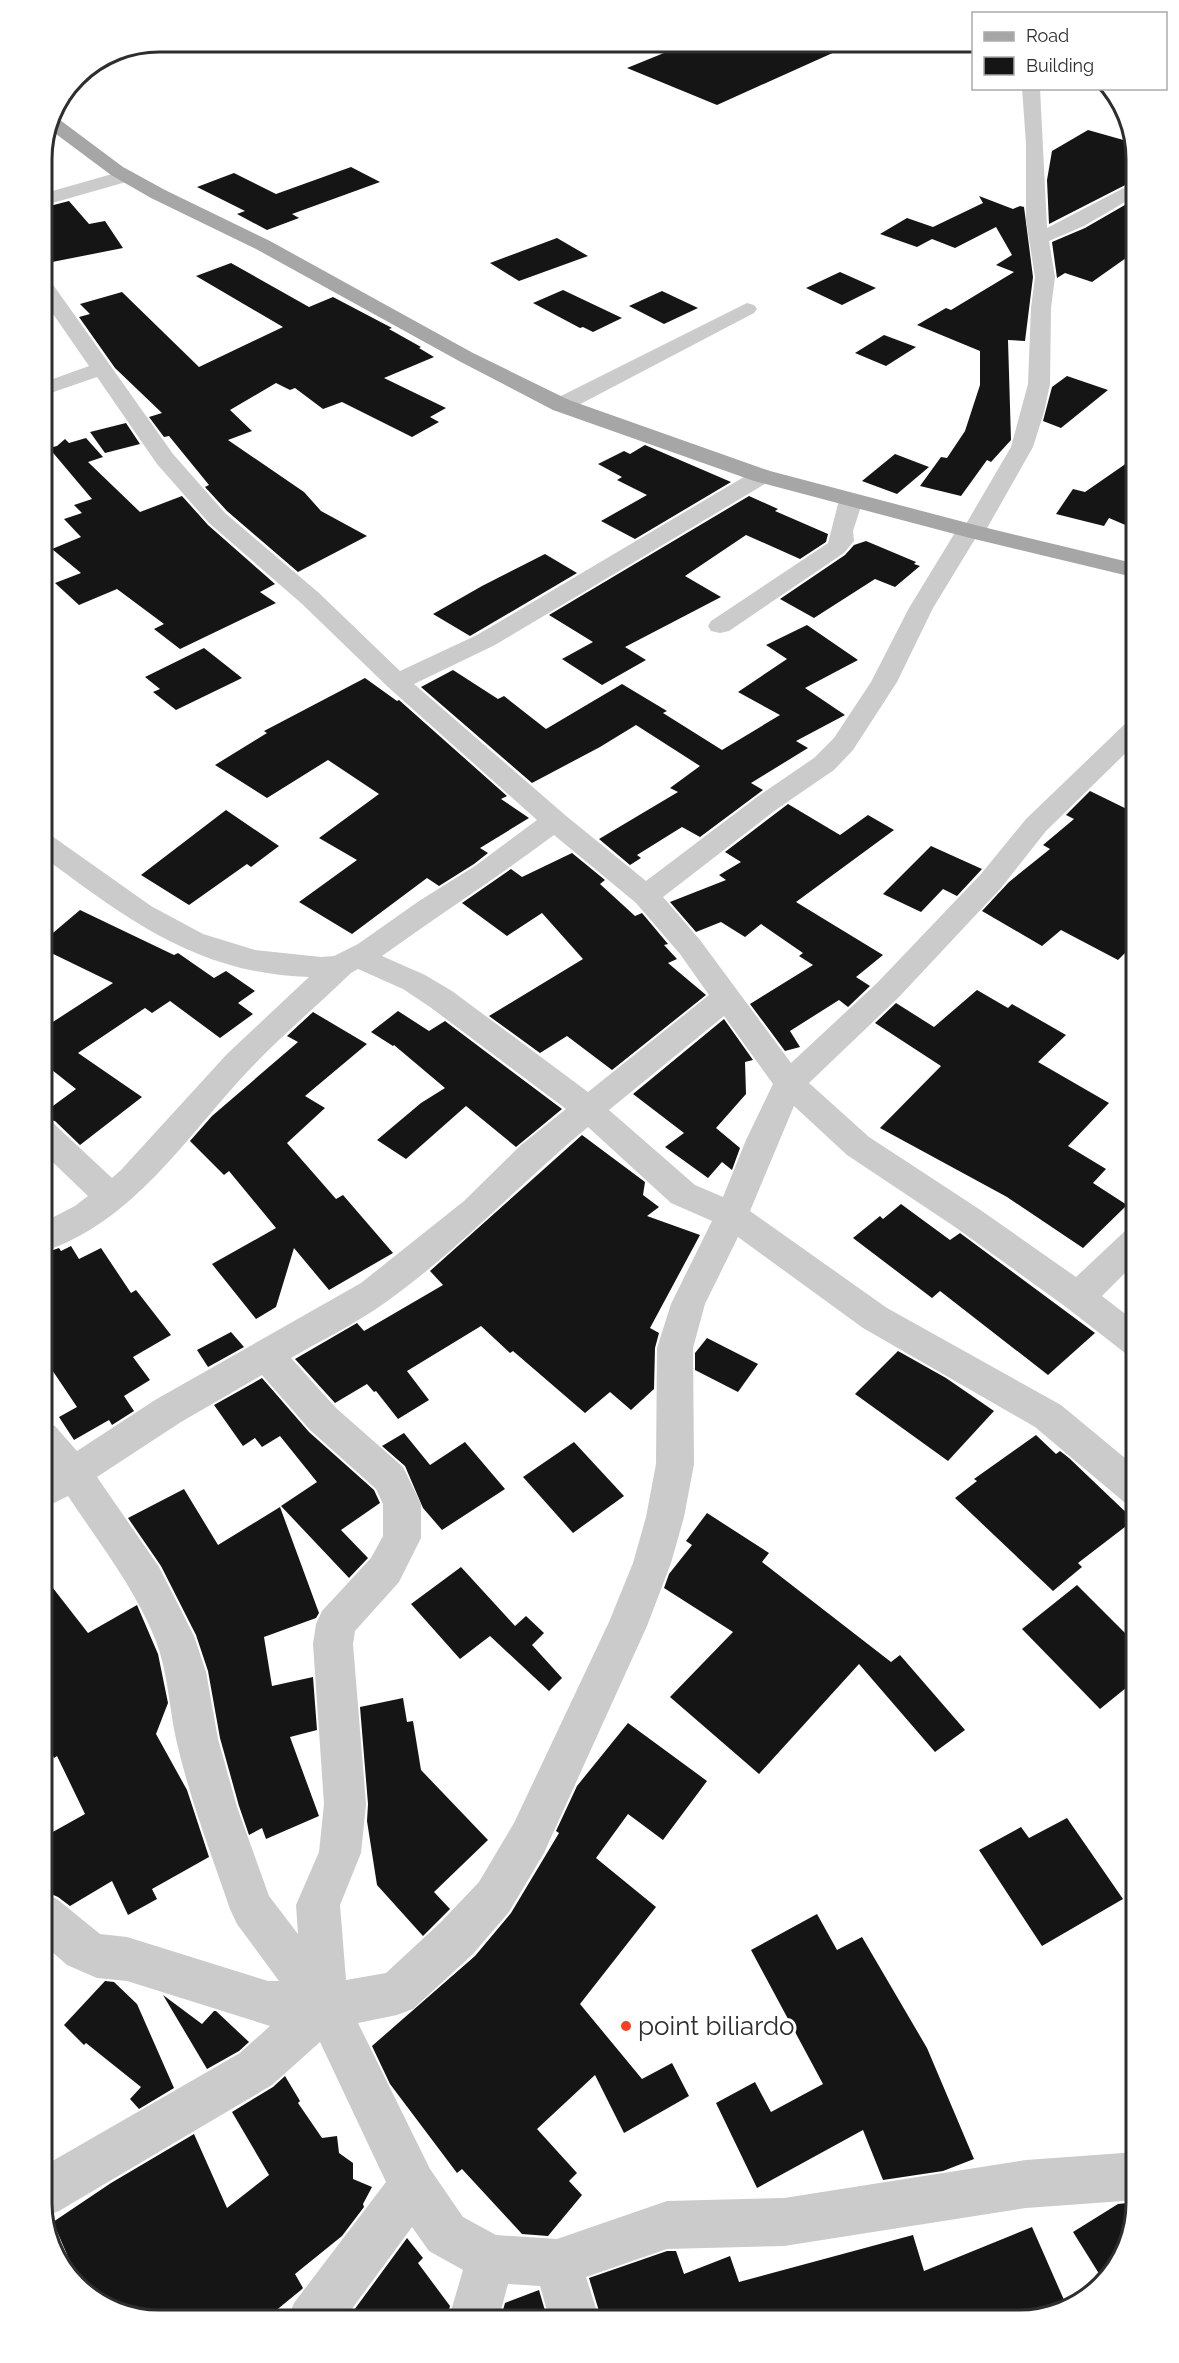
<svg xmlns="http://www.w3.org/2000/svg" width="1179" height="2363" viewBox="0 0 1179 2363" font-family="Raleway,sans-serif">
  <rect width="100%" height="100%" fill="#fff"/>
  <g fill="#151515">
    <polygon points="691,42 857,42 717,105 627,68"/>
    <polygon points="1088,130 1134,143 1137,179 1049,224 1047,180 1052,151"/>
    <polygon points="351,167 380,182 292,214 299,218 267,230 237,214 245,211 197,187 234,173 276,194"/>
    <polygon points="979,196 1013,209 1020,206 1024,207 1033,277 1025,341 1008,340 1011,440 991,462 987,460 961,496 920,486 941,457 947,458 965,431 980,385 980,351 917,325 946,308 951,310 1014,272 996,265 1012,255 996,227 955,248 932,239 917,247 880,234 907,218 933,227 983,203"/>
    <polygon points="1137,198 1137,262 1126,258 1092,282 1065,273 1057,278 1052,242 1085,228"/>
    <polygon points="69,201 89,224 105,221 123,248 42,264 42,208"/>
    <polygon points="557,238 588,256 519,281 490,263"/>
    <polygon points="231,263 309,307 333,297 392,328 389,329 421,347 419,348 434,357 384,378 446,408 430,417 439,422 412,437 342,402 323,409 295,388 290,390 276,383 230,410 252,431 228,440 304,492 321,511 367,536 298,572 227,511 205,487 209,485 169,436 164,437 149,417 162,413 115,368 79,317 90,314 80,304 122,292 199,367 283,327 196,276"/>
    <polygon points="840,272 876,288 842,305 806,288"/>
    <polygon points="563,290 622,318 593,332 583,327 580,328 533,303"/>
    <polygon points="662,291 698,308 664,324 629,306"/>
    <polygon points="884,335 916,347 886,366 855,353"/>
    <polygon points="1067,376 1108,390 1061,428 1043,421 1052,387"/>
    <polygon points="126,423 140,444 105,453 90,432"/>
    <polygon points="86,438 103,457 88,462 140,512 182,496 208,525 275,584 260,592 276,603 180,649 154,629 164,624 117,589 79,605 55,583 81,573 52,549 81,537 64,519 82,513 74,505 92,499 49,448 57,446 65,439 69,443"/>
    <polygon points="645,445 731,482 635,539 601,521 647,495 617,480 622,477 598,464 624,451 630,454"/>
    <polygon points="895,454 929,467 897,494 862,481"/>
    <polygon points="1137,456 1137,530 1109,518 1104,526 1056,514 1073,489 1085,492"/>
    <polygon points="749,496 778,509 775,511 828,534 826,542 800,559 746,535 685,576 721,597 625,647 646,660 602,685 562,659 593,642 549,615"/>
    <polygon points="866,541 916,562 914,564 920,566 895,587 875,579 814,618 780,599 845,555 854,545"/>
    <polygon points="545,554 577,573 470,636 433,614 482,586"/>
    <polygon points="807,625 858,660 805,688 845,715 796,741 808,748 751,783 763,790 700,837 682,827 637,855 641,858 630,865 599,839 678,792 670,788 700,766 636,725 600,747 532,783 421,687 453,670 498,699 504,696 546,729 622,684 667,711 663,713 722,750 780,715 738,692 787,659 766,645"/>
    <polygon points="204,648 242,678 176,710 153,692 160,689 145,677"/>
    <polygon points="365,678 397,701 399,700 507,796 501,799 529,818 480,848 488,853 474,864 439,886 427,878 352,934 299,902 357,860 319,838 379,794 328,760 267,798 215,765 267,733 264,731"/>
    <polygon points="1090,791 1137,814 1137,941 1118,960 1061,930 1042,946 982,911 1009,882 1050,849 1043,845 1074,819 1066,815"/>
    <polygon points="788,804 840,835 868,815 894,830 796,902 883,955 856,977 870,986 848,1007 839,1000 790,1031 800,1047 785,1051 750,1004 813,965 799,956 803,953 761,924 745,937 721,922 696,932 670,902 726,880 719,875 741,862 725,852"/>
    <polygon points="226,810 279,846 251,867 247,864 189,905 141,875"/>
    <polygon points="931,846 982,869 957,896 943,889 921,912 883,894"/>
    <polygon points="572,853 605,880 600,884 635,916 642,913 668,944 664,945 677,959 668,963 706,995 612,1070 567,1036 540,1053 489,1016 583,959 542,913 507,936 462,903 511,869 522,877"/>
    <polygon points="80,910 174,955 178,953 214,978 226,971 255,991 238,1003 253,1014 220,1038 170,1001 152,1013 145,1008 78,1053 142,1097 80,1145 55,1121 42,1118 42,1114 76,1089 42,1062 42,1029 113,983 43,949 52,941 47,938"/>
    <polygon points="977,990 1008,1008 1012,1004 1066,1035 1038,1062 1109,1103 1068,1146 1106,1169 1093,1183 1127,1205 1083,1248 1007,1197 880,1128 941,1066 875,1023 896,1003 934,1027"/>
    <polygon points="398,1011 429,1031 445,1021 562,1109 516,1147 466,1106 406,1159 377,1140 421,1103 445,1088 394,1045 393,1046 371,1032"/>
    <polygon points="313,1012 367,1044 305,1096 325,1108 287,1143 336,1199 343,1195 393,1253 329,1290 294,1248 276,1307 256,1319 212,1264 276,1228 229,1171 224,1175 190,1141 212,1116 298,1042 287,1036"/>
    <polygon points="724,1019 753,1060 745,1062 746,1094 716,1128 740,1148 732,1170 722,1162 708,1178 665,1147 684,1133 633,1094"/>
    <polygon points="582,1135 645,1182 643,1195 659,1207 647,1216 700,1235 650,1328 659,1333 655,1348 654,1389 631,1410 610,1392 585,1413 513,1351 510,1353 481,1326 407,1371 429,1400 398,1419 376,1391 374,1392 367,1384 335,1403 295,1359 357,1323 364,1331 443,1285 430,1271"/>
    <polygon points="901,1204 950,1240 960,1233 1095,1333 1048,1375 940,1291 932,1298 853,1238 880,1216 883,1219"/>
    <polygon points="71,1246 79,1259 101,1248 131,1293 136,1290 171,1335 133,1357 150,1380 124,1396 134,1411 112,1425 109,1420 74,1440 59,1417 77,1407 42,1355 42,1254 59,1248 61,1251"/>
    <polygon points="231,1332 244,1347 208,1367 197,1350"/>
    <polygon points="707,1338 758,1364 738,1392 695,1370 695,1353"/>
    <polygon points="898,1351 946,1378 994,1411 948,1461 855,1394"/>
    <polygon points="262,1378 309,1432 374,1490 380,1503 341,1530 368,1558 349,1578 281,1506 317,1482 280,1436 262,1447 255,1438 243,1446 214,1405"/>
    <polygon points="404,1433 430,1465 465,1442 505,1489 442,1530 423,1508 405,1466 382,1446"/>
    <polygon points="1036,1435 1056,1454 1060,1451 1069,1458 1134,1520 1078,1563 1082,1567 1053,1591 955,1498 977,1481 974,1479"/>
    <polygon points="574,1442 624,1496 573,1533 523,1477"/>
    <polygon points="184,1489 218,1545 280,1507 319,1613 316,1618 264,1637 272,1686 313,1677 317,1730 290,1737 319,1816 266,1839 262,1828 249,1835 239,1806 220,1738 208,1671 196,1635 161,1566 128,1518"/>
    <polygon points="707,1513 769,1553 762,1562 891,1662 900,1655 965,1730 935,1752 859,1664 759,1774 670,1697 733,1632 664,1588 669,1574 692,1545 686,1541"/>
    <polygon points="461,1567 515,1626 526,1616 544,1633 532,1645 562,1678 549,1691 490,1636 460,1659 411,1604"/>
    <polygon points="42,1574 88,1633 137,1605 158,1654 168,1703 156,1734 187,1790 209,1857 152,1889 157,1899 128,1915 112,1881 70,1906 58,1897 42,1890 42,1838 85,1814 57,1756 54,1758 42,1734"/>
    <polygon points="1077,1585 1137,1645 1137,1679 1100,1709 1022,1629"/>
    <polygon points="403,1698 407,1722 413,1721 421,1770 488,1840 434,1892 450,1909 423,1936 377,1885 367,1821 368,1804 360,1707"/>
    <polygon points="628,1723 707,1781 663,1840 628,1814 596,1858 656,1907 580,2004 642,2079 672,2063 689,2096 624,2133 595,2075 537,2129 577,2173 569,2181 582,2195 548,2236 522,2234 462,2169 457,2173 390,2084 372,2046 475,1956 511,1913 559,1833 556,1831 577,1786"/>
    <polygon points="1067,1818 1123,1899 1042,1946 979,1850 1021,1827 1029,1838"/>
    <polygon points="817,1914 837,1950 862,1937 927,2048 974,2159 943,2171 883,2180 863,2130 757,2188 716,2103 755,2082 771,2112 823,2084 751,1950"/>
    <polygon points="105,1981 114,1982 137,2004 174,2088 139,2109 130,2099 141,2087 86,2043 84,2045 64,2025"/>
    <polygon points="163,1995 202,2024 214,2011 216,2011 249,2042 239,2051 207,2069"/>
    <polygon points="285,2076 300,2101 298,2103 322,2138 337,2136 339,2153 353,2163 353,2179 372,2187 363,2204 364,2207 342,2236 295,2274 303,2288 301,2290 263,2321 153,2321 88,2297 81,2287 53,2222 111,2183 194,2134 227,2208 269,2175 232,2112 273,2087"/>
    <polygon points="1137,2202 1117,2269 1103,2280 1073,2232 1118,2204"/>
    <polygon points="1032,2227 1068,2309 1064,2312 1019,2321 602,2321 589,2278 667,2251 676,2251 684,2274 730,2256 739,2282 913,2235 924,2271"/>
    <polygon points="407,2238 423,2258 418,2263 450,2306 446,2321 346,2321"/>
    <polygon points="539,2290 548,2321 500,2321 505,2303"/>
  </g>
  <g fill="none" stroke-linecap="round" stroke-linejoin="round">
    <g fill="#cbcbcb" fill-rule="evenodd">
      <path d="M1022 88H1040L1047 228 1137 181V195L1084 226 1049 241 1055 277 1051 308 1050 384 1044 412 1033 447 982 537 975 539 933 608 897 682 853 750 834 770 777 809 663 897 700 940 791 1063 877 983 981 874 1026 819 1128 721 1137 719V742L1046 831 1001 888 899 997 809 1083 869 1137 979 1209 1076 1277 1125 1231 1137 1227V1261L1102 1296 1137 1323V1358L1125 1353 1066 1307 955 1227 847 1155 794 1106 750 1211 887 1308 1061 1405 1137 1468V1506L1124 1502 1035 1427 863 1328 738 1237 705 1304 693 1348 694 1464 684 1517 671 1563 647 1626 544 1853 509 1912 473 1954 413 2009 397 2015 358 2023 430 2169 463 2217 496 2235 557 2239 667 2201 784 2198 1026 2160 1137 2152V2200L1026 2208 784 2246 667 2249 586 2277 600 2321H550L540 2286 508 2284 498 2321H448L463 2270 429 2251 412 2227 343 2321H287L294 2303 386 2182 320 2042 272 2085 59 2211 45 2217 42 2203V2167L240 2053 270 2026 127 1981 97 1978 67 1965 42 1943V1892L57 1899 100 1934 127 1937 268 1981H279L237 1924 230 1909C211 1853 189 1797 176 1739 169 1706 168 1673 156 1641 135 1588 99 1543 68 1496L42 1509V1473L47 1470 42 1463V1421L55 1426 77 1451 155 1400 361 1283 464 1201 521 1145 566 1109 430 1007 403 989 358 969 351 973C317 1006 280 1037 248 1071 186 1137 133 1223 42 1252V1223L75 1206 88 1196 42 1152V1120L53 1123 112 1178 121 1170 227 1054 309 977C198 974 127 919 42 856V833L52 836 151 906 203 934 255 950 321 957 334 956 358 944 419 901 475 866 537 820 388 687 301 603 209 523 157 464 97 377 42 396V383L89 366 42 298V277L49 279 173 454 225 513 319 593 400 671 477 635 754 471 762 469 770 471 773 476 770 481 495 645 414 684 565 815 646 881 757 797 814 758 834 738 871 682 909 608 956 531 960 526 966 524 1011 447 1028 384 1031 308 1035 277 1026 220V144ZM554 835 636 903 680 954 709 995 588 1092 452 991 425 975 382 956C439 915 498 877 554 835ZM724 1016 773 1084 746 1140 723 1197 695 1185 609 1110ZM588 1127 671 1203 712 1221 671 1304 657 1348 656 1464 646 1517 633 1563 609 1622 514 1823 479 1882 441 1922 386 1973 346 1980 340 1905 361 1853 366 1804 353 1644 355 1631 399 1582 421 1538V1504L403 1467 336 1408 291 1358C322 1340 357 1323 386 1302 459 1250 519 1184 588 1127ZM262 1375 310 1430 376 1489 383 1504V1536L371 1558 322 1611 316 1624 313 1644 324 1804 319 1852 296 1905 298 1934 269 1896 237 1807 218 1739 206 1672 194 1636 159 1567 97 1477 181 1422Z"/>
      <polygon points="126,170 133,172 135,176 133,180 42,206 42,194"/>
      <polygon points="747,303 754,305 757,309 754,313 569,410 561,412 553,410 550,405 553,400"/>
      <polygon points="851,493 859,495 863,500 853,531 854,541 844,553 729,631 720,633 711,631 708,626 711,621 828,543 839,500 843,495"/>
    </g>
    <polygon fill="#a6a6a6" fill-rule="evenodd" points="51,116 56,117 123,167 165,190 270,241 473,353 569,400 770,471 979,526 1137,564 1137,578 966,537 754,481 553,410 459,361 256,249 151,198 111,175 48,128"/>
  </g>
  <circle fill="#ef4326" stroke="#fff" stroke-width="2" cx="626" cy="2026" r="6"/>
  <g text-anchor="middle" stroke-width="6" stroke-linejoin="round" paint-order="stroke">
    <g font-size="26" fill="#2e2e2e" stroke="#fff" text-anchor="start">
      <text x="638" y="2035">point biliardo</text>
    </g>
  </g>
  <path d="M0 0H1179V2363H0ZM159 52H1019A107 107 0 0 1 1126 159V2203A107 107 0 0 1 1019 2310H159A107 107 0 0 1 52 2203V159A107 107 0 0 1 159 52Z" fill="#fff" fill-rule="evenodd"/>
  <path fill="none" stroke="#2e2e2e" stroke-width="3" d="M159 52H1019A107 107 0 0 1 1126 159V2203A107 107 0 0 1 1019 2310H159A107 107 0 0 1 52 2203V159A107 107 0 0 1 159 52Z"/>
  <rect x="972" y="12" width="195" height="78" fill="#ffffff" stroke="#ababab" stroke-width="1.5"/>
  <rect x="984" y="32" width="30" height="9" fill="#a6a6a6" stroke="#ababab" stroke-width="1.5"/>
  <text x="1026" y="42" font-size="18" fill="#2e2e2e">Road</text>
  <rect x="984" y="57" width="30" height="18" fill="#151515" stroke="#ababab" stroke-width="1.5"/>
  <text x="1026" y="72" font-size="18" fill="#2e2e2e">Building</text>
</svg>
